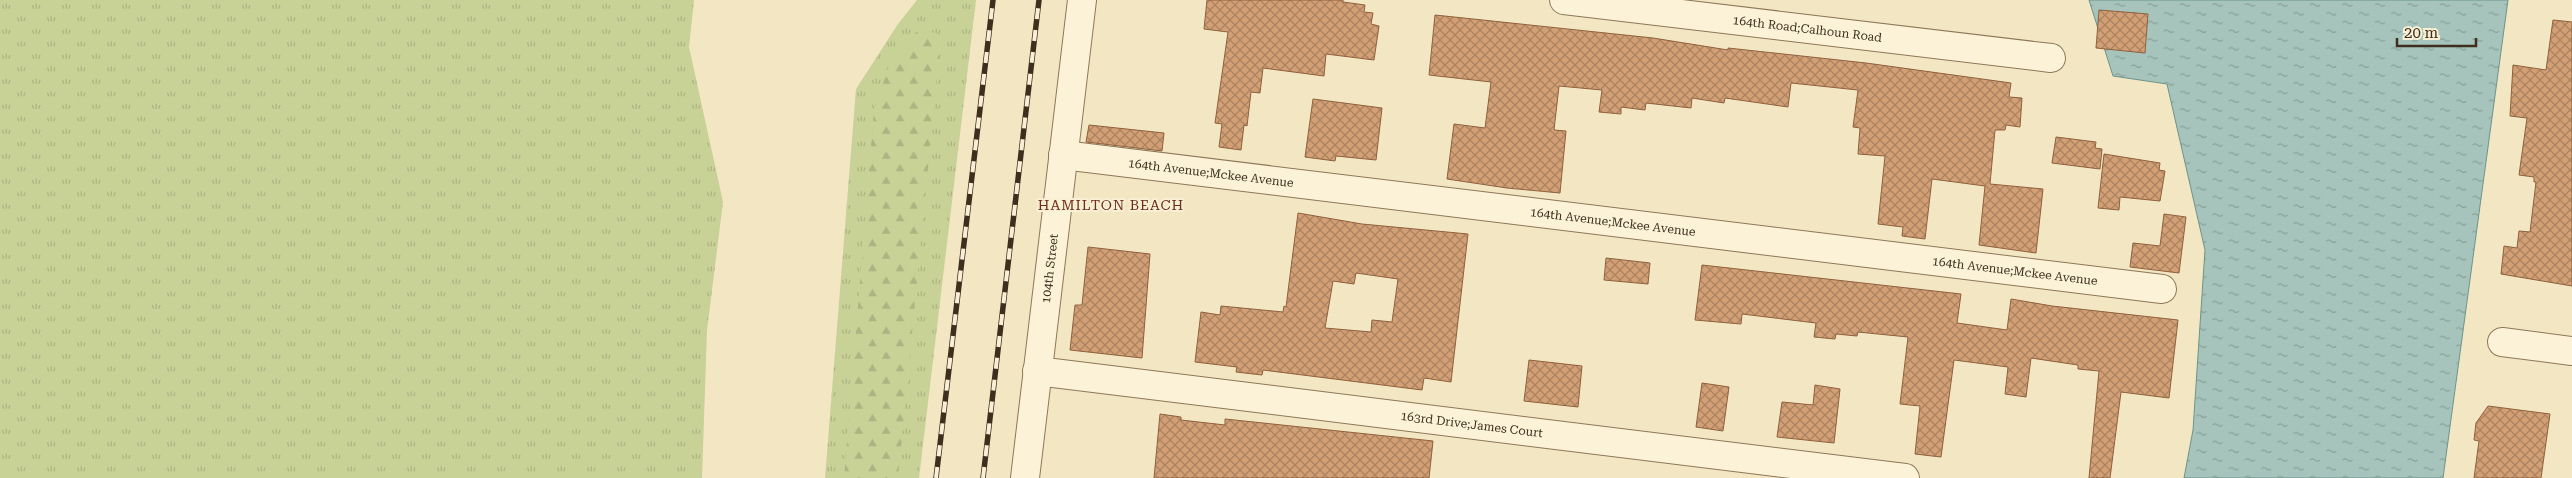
<svg xmlns="http://www.w3.org/2000/svg" width="2572" height="478" viewBox="0 0 2572 478" font-family="'Roboto Serif',serif">
  <defs>
    <pattern id="grass-tufts" width="24" height="20" patternUnits="userSpaceOnUse" patternTransform="scale(1.25)"><rect width="24" height="20" fill="#c8d196"/><path d="M3 7l-1-3M5 7V3M7 7l1-3M15 17l-1-3M17 17v-4M19 17l1-3" fill="none" stroke="#adb481"/></pattern>
    <pattern id="forest-firs" width="22" height="20" patternUnits="userSpaceOnUse" patternTransform="scale(1.25)"><rect width="22" height="20" fill="#c8d196"/><path d="M5 1l3.5 6h-7zM16 11l3.5 6h-7z" fill="#adb481"/></pattern>
    <pattern id="water-ripples" width="26" height="14" patternUnits="userSpaceOnUse" patternTransform="scale(1.25)"><rect width="26" height="14" fill="#a6c4bc"/><path d="M2 4q2-2 4 0t4 0M15 11q2-2 4 0t4 0" fill="none" stroke="#88a098"/></pattern>
    <pattern id="building-cross-hatch" width="8" height="8" patternUnits="userSpaceOnUse" patternTransform="scale(1.25)"><rect width="8" height="8" fill="#d3a076"/><path d="M0 0l8 8M0 8l8-8" fill="none" stroke="#ac8360"/></pattern>
  </defs>
  <rect width="100%" height="100%" fill="#f2e6c3"/>
  <g fill="url(#grass-tufts)">
    <polygon points="0,0 694,0 689,47 723,202 707,330 702,478 0,478"/>
    <polygon points="917,0 976,0 919,478 825,478 856,89 898,24"/>
  </g>
  <polygon fill="url(#forest-firs)" points="918,30 941,34 898,478 844,478 874,110 888,69"/>
  <polygon fill="url(#water-ripples)" stroke="#6b948b" points="2089,0 2508,0 2443,478 2184,478 2193,430 2205,250 2167,84 2113,76"/>
  <g fill="url(#building-cross-hatch)" stroke="#8f603c" fill-rule="evenodd">
    <polygon points="1207,0 1343,0 1343,2 1365,5 1364,12 1373,13 1371,24 1379,26 1374,60 1326,54 1324,76 1263,68 1260,93 1251,92 1247,126 1244,125 1241,150 1219,147 1222,124 1215,123 1228,32 1204,29"/>
    <polygon points="2099,10 2148,14 2145,53 2096,48"/>
    <polygon points="1435,15 1653,38 1728,50 1728,48 1866,63 2011,83 2009,97 2022,98 2020,127 2006,125 2005,130 1995,130 1990,184 2043,189 2036,253 1979,245 1985,186 1932,179 1925,239 1902,236 1903,227 1878,224 1885,156 1858,154 1860,128 1853,127 1858,90 1791,83 1788,107 1725,98 1724,103 1692,98 1691,108 1646,103 1645,110 1621,107 1621,114 1599,112 1602,90 1559,86 1554,130 1566,131 1560,193 1507,188 1447,179 1454,124 1485,128 1491,82 1429,75"/>
    <polygon points="2553,20 2572,22 2572,286 2501,274 2504,246 2517,248 2519,231 2530,232 2536,182 2534,182 2534,177 2519,175 2527,118 2510,116 2513,65 2546,70"/>
    <polygon points="1313,99 1382,108 1376,160 1336,156 1335,161 1305,157"/>
    <polygon points="1089,125 1164,133 1162,151 1086,142"/>
    <polygon points="2056,137 2096,142 2095,148 2102,149 2100,169 2052,163"/>
    <polygon points="2104,154 2160,163 2159,170 2165,171 2160,201 2120,197 2119,210 2098,208"/>
    <path d="M1298 213 1362 224 1468 234 1451 382 1424 378 1422 390 1263 370 1262 375 1236 372 1237 367 1195 362 1201 312 1220 315 1221 306 1283 312 1284 306 1286 307ZM1356 273 1398 279 1392 322 1372 320 1371 332 1325 328 1333 281 1354 284Z"/>
    <polygon points="2164,214 2186,217 2179,273 2130,267 2133,243 2160,246"/>
    <polygon points="1088,247 1150,254 1142,358 1070,350 1075,305 1082,305"/>
    <polygon points="1606,258 1650,263 1648,284 1604,280"/>
    <polygon points="1702,265 1961,294 1957,323 2007,330 2011,299 2052,306 2178,320 2169,398 2121,392 2110,478 2089,478 2099,371 2078,369 2078,365 2031,358 2026,397 2005,394 2008,367 1954,360 1941,457 1915,454 1920,406 1900,404 1908,337 1858,332 1857,336 1836,334 1835,339 1814,337 1816,323 1742,314 1741,324 1695,320"/>
    <polygon points="1529,360 1582,366 1578,407 1524,401"/>
    <polygon points="1702,383 1729,387 1723,431 1696,427"/>
    <polygon points="1815,385 1840,389 1834,443 1777,437 1782,402 1813,405"/>
    <polygon points="2488,406 2550,414 2541,478 2474,478 2479,441 2474,440 2476,423"/>
    <polygon points="1160,414 1181,417 1181,420 1225,425 1225,419 1433,441 1429,478 1154,478"/>
  </g>
  <g fill="none" stroke-linecap="round" stroke-linejoin="round">
    <g stroke="#8e7758" stroke-width="30">
      <g id="minor">
        <path id="s1" d="M1564 0 2051 58"/>
        <path id="s2" d="M1063 155 2162 289"/>
        <polyline points="2502,342 2572,351"/>
        <path id="s3" d="M1037 371 1905 478"/>
        <path id="s4" d="M1025 478 1082 0"/>
      </g>
    </g>
    <use href="#minor" stroke="#fbf2d8" stroke-width="28"/>
    <g stroke="#3d2e1d" stroke-width="5.5">
      <g id="rail">
        <polyline points="936,478 993,0"/>
        <polyline points="983,478 1039,0"/>
      </g>
    </g>
    <use href="#rail" stroke="#f8efd4" stroke-width="4" stroke-dasharray="11" stroke-linecap="butt"/>
  </g>
  <g text-anchor="middle" stroke-width="4" stroke-linejoin="round" paint-order="stroke">
    <g font-size="12" fill="#3d2e1d" stroke="#f8efd4">
      <text dy="4" stroke="none"><textPath href="#s1" startOffset="245">164th Road;Calhoun Road</textPath></text>
      <text dy="4" stroke="none"><textPath href="#s2" startOffset="149">164th Avenue;Mckee Avenue</textPath></text>
      <text dy="4" stroke="none"><textPath href="#s2" startOffset="554">164th Avenue;Mckee Avenue</textPath></text>
      <text dy="4" stroke="none"><textPath href="#s4" startOffset="211">104th Street</textPath></text>
      <text dy="4" stroke="none"><textPath href="#s2" startOffset="959">164th Avenue;Mckee Avenue</textPath></text>
      <text dy="4" stroke="none"><textPath href="#s3" startOffset="438">163rd Drive;James Court</textPath></text>
    </g>
    <g font-size="14" letter-spacing="1" fill="#6d2e19" stroke="#f8efd4">
      <text x="1111" y="210">HAMILTON BEACH</text>
    </g>
  </g>
  <path d="M2397 38v8h79v-8" fill="none" stroke="#3d2e1d" stroke-width="2.5"/>
  <text x="2404" y="38" font-size="15" fill="#3d2e1d" stroke="#f8efd4" stroke-width="4" paint-order="stroke">20 m</text>
</svg>
